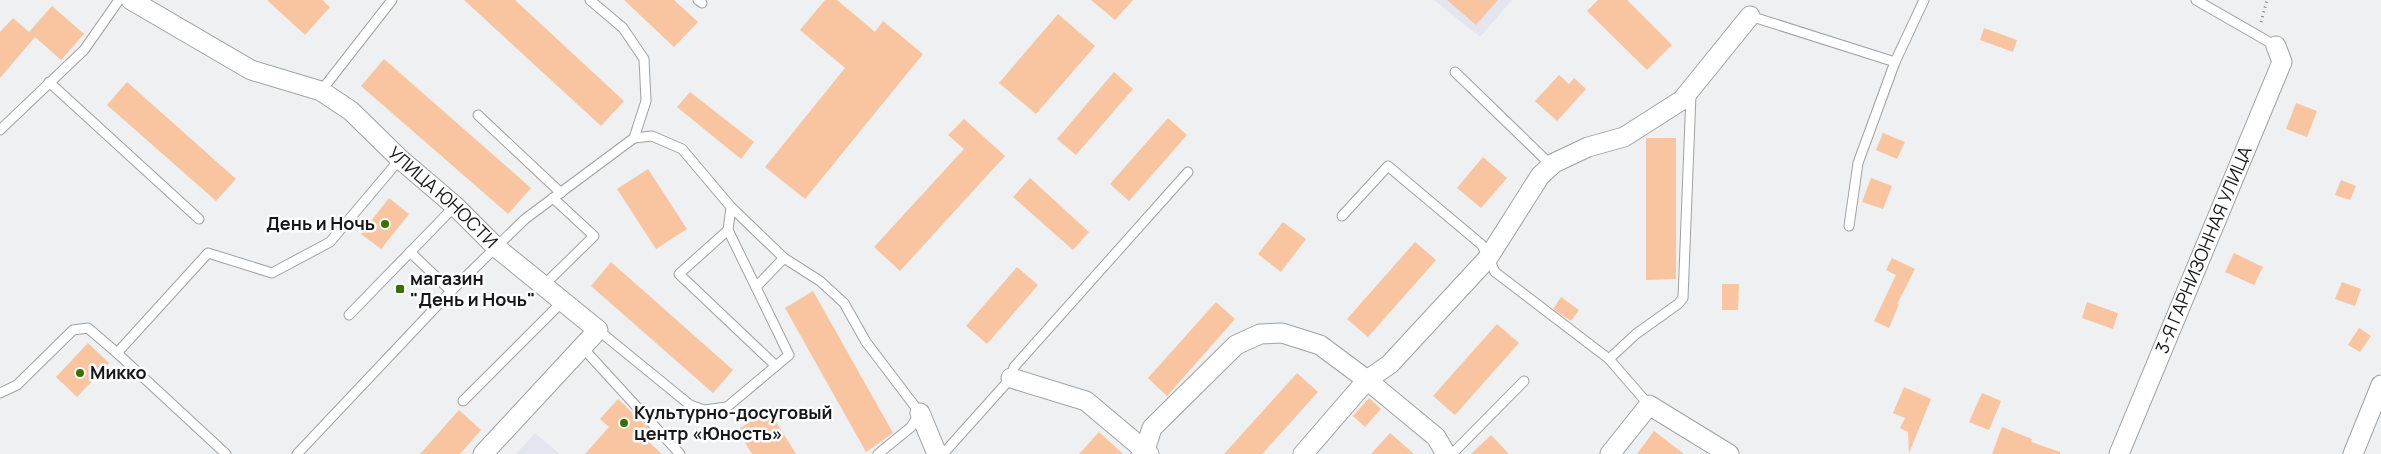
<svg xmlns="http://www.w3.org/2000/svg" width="2381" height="454" viewBox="0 0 2381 454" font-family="Manrope,sans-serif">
  <rect width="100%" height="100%" fill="#eff0f1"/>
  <g fill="#e4e6ef">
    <polygon points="1434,0 1512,0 1480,37"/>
    <polygon points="535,433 560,454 516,454"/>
  </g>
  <g fill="#f8c5a0">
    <polygon points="267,0 322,0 330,7 305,35"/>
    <polygon points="464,0 515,0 624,101 601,126"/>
    <polygon points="624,0 674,0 698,22 674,47"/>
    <polygon points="825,0 837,0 875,32 883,21 923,54 805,199 765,167 845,68 800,30"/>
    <polygon points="1091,0 1133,0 1115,20"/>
    <polygon points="1447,0 1498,0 1476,25"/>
    <polygon points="1598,0 1627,0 1672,45 1647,70 1587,11"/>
    <polygon points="52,6 84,34 61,60 35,37 0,78 0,32 13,18 29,32"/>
    <polygon points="1058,14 1095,46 1036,114 999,83"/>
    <polygon points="1984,28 2017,40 2013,52 1980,40"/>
    <polygon points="384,59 531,188 508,214 361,86"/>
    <polygon points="1114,72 1133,89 1076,155 1057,139"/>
    <polygon points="1559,75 1569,84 1574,78 1586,89 1557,121 1535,101"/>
    <polygon points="127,82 236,179 216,201 107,105"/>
    <polygon points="690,92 754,142 741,159 677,107"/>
    <polygon points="2296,103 2317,111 2307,137 2286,129"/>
    <polygon points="1168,118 1187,135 1129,201 1110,184"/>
    <polygon points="964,119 1005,156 900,271 874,247 964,149 948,135"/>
    <polygon points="1883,133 1905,142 1897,159 1876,150"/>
    <polygon points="1646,138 1676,138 1676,279 1646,280"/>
    <polygon points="1483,157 1507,178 1481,208 1457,188"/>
    <polygon points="648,169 687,229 656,249 617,189"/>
    <polygon points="1030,178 1089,232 1073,250 1013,197"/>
    <polygon points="1871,178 1892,186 1883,209 1862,202"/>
    <polygon points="2341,180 2356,186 2350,200 2335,195"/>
    <polygon points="389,198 409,214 381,249 361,234"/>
    <polygon points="1283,222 1306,239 1281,272 1258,254"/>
    <polygon points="1415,242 1436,260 1368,337 1347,319"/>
    <polygon points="2234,253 2263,267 2254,285 2225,272"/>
    <polygon points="1892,258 1915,269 1897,304 1899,304 1889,328 1874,321 1896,275 1886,270"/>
    <polygon points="611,262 733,370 713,393 591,286"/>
    <polygon points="1017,267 1038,285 987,344 966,326"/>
    <polygon points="2342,282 2361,289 2355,306 2335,299"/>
    <polygon points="1722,284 1739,284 1738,310 1722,310"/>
    <polygon points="813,291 893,433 866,452 785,308"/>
    <polygon points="1561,297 1579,310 1571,321 1553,309"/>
    <polygon points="1216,302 1235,319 1167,396 1148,378"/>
    <polygon points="2087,302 2118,313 2113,329 2082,318"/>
    <polygon points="1497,324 1519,343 1455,415 1433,396"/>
    <polygon points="2359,328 2371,336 2360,352 2348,345"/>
    <polygon points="88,343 109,363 77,397 56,377"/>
    <polygon points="1297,373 1318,392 1262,454 1224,454"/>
    <polygon points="1904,387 1931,399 1909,453 1908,432 1900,428 1905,418 1893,413"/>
    <polygon points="1982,393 2001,401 1989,430 1969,422"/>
    <polygon points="1369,398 1381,409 1365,427 1353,416"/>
    <polygon points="618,399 649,429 642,436 662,454 585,454 609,427 600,419"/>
    <polygon points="459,410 481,430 460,454 420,454"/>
    <polygon points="769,410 796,454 752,454 737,430"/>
    <polygon points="2002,427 2032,439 2031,442 2060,452 2060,454 1992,454"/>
    <polygon points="1654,431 1684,454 1637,454"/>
    <polygon points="1099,432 1123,454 1079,454"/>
    <polygon points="1390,433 1414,454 1371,454"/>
    <polygon points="1491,435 1509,454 1471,454"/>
  </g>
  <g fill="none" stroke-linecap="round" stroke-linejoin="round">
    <g stroke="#a1a1a3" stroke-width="11">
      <g id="lane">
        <polyline points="698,0 702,3"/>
        <polyline points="2196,0 2276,46"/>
        <polyline points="1750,16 1895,62"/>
        <polyline points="1455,72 1551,165"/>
        <polyline points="49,82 199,219"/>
        <polyline points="321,91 392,0"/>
        <polyline points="478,115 561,193"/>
        <polyline points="0,130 84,50 119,0"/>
        <polyline points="634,138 652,136 682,149 731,207 784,258 820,281 844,303 866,342 920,413 911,427 878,454"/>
        <polyline points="1342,216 1388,166 1482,245 1495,272 1609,359"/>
        <polyline points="1849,226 1858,163 1895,62 1924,0"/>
        <polyline points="728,230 679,274 776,366"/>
        <polyline points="410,252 451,291"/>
        <polyline points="543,286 594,236 553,198"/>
        <polyline points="756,287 784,258"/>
        <polyline points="349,315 455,206"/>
        <polyline points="598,330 690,405 704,410 727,407 789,355 728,230 731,207"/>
        <polyline points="582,347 680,454"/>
        <polyline points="117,353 226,454"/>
        <polyline points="0,393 17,385 73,330 88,328 117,353 208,253 272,273 330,242 400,159"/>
        <polyline points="463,401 563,301"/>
        <polyline points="1649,405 1609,359 1636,334 1678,304 1683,298 1691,94"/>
        <polyline points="297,454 451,291 525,219 634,138 646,101 644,59 623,28 590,0"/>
        <polyline points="943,454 1011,378 1014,367 1188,172"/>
        <polyline points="1452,454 1524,381"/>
      </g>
    </g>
    <g stroke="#a1a1a3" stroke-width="21">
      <g id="street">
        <path id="s1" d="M131 0 251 70 321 91 351 111 400 159 455 206 497 248 598 330 483 454"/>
        <polyline points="1011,378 1086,401 1149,454"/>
        <polyline points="920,413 937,454"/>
        <polyline points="1141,454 1145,450 1152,428 1236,345 1260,334 1282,333 1320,345 1367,380 1436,437 1446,454"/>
        <polyline points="1303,454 1367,380 1390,364 1488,258 1540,176 1554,163 1588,147 1624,137 1682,100 1750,16"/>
        <polyline points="1610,454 1649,405 1729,454"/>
        <path id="s2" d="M2119 454 2282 62 2276 46"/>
        <polyline points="2353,454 2381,385"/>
      </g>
    </g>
    <polyline stroke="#828383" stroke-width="3" stroke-dasharray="1 4" stroke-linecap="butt" points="2261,22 2267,0"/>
    <use href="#lane" stroke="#fff" stroke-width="9"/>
    <use href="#street" stroke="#fff" stroke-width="19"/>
  </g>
  <g fill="#387100" stroke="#fdfdff" stroke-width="2">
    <circle cx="385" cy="224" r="5"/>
    <rect x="395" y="284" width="10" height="10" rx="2.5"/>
    <circle cx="80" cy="373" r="5"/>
    <circle cx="624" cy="423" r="5"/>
  </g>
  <g text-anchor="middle" stroke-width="5" stroke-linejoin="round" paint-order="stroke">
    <g font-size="18" fill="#171717" stroke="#fdfdff">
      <text dy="6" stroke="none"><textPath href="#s1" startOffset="374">УЛИЦА ЮНОСТИ</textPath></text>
      <text dy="6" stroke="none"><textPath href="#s2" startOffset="221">3-Я ГАРНИЗОННАЯ УЛИЦА</textPath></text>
    </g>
    <g font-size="18" font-weight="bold" fill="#171717" stroke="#fdfdff" text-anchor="start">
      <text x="375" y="230" text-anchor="end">День и Ночь</text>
      <text x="410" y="285">магазин<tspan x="410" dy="21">"День и Ночь"</tspan></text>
      <text x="90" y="379">Микко</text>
      <text x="634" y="419">Культурно-досуговый<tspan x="634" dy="21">центр «Юность»</tspan></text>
    </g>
  </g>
</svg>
